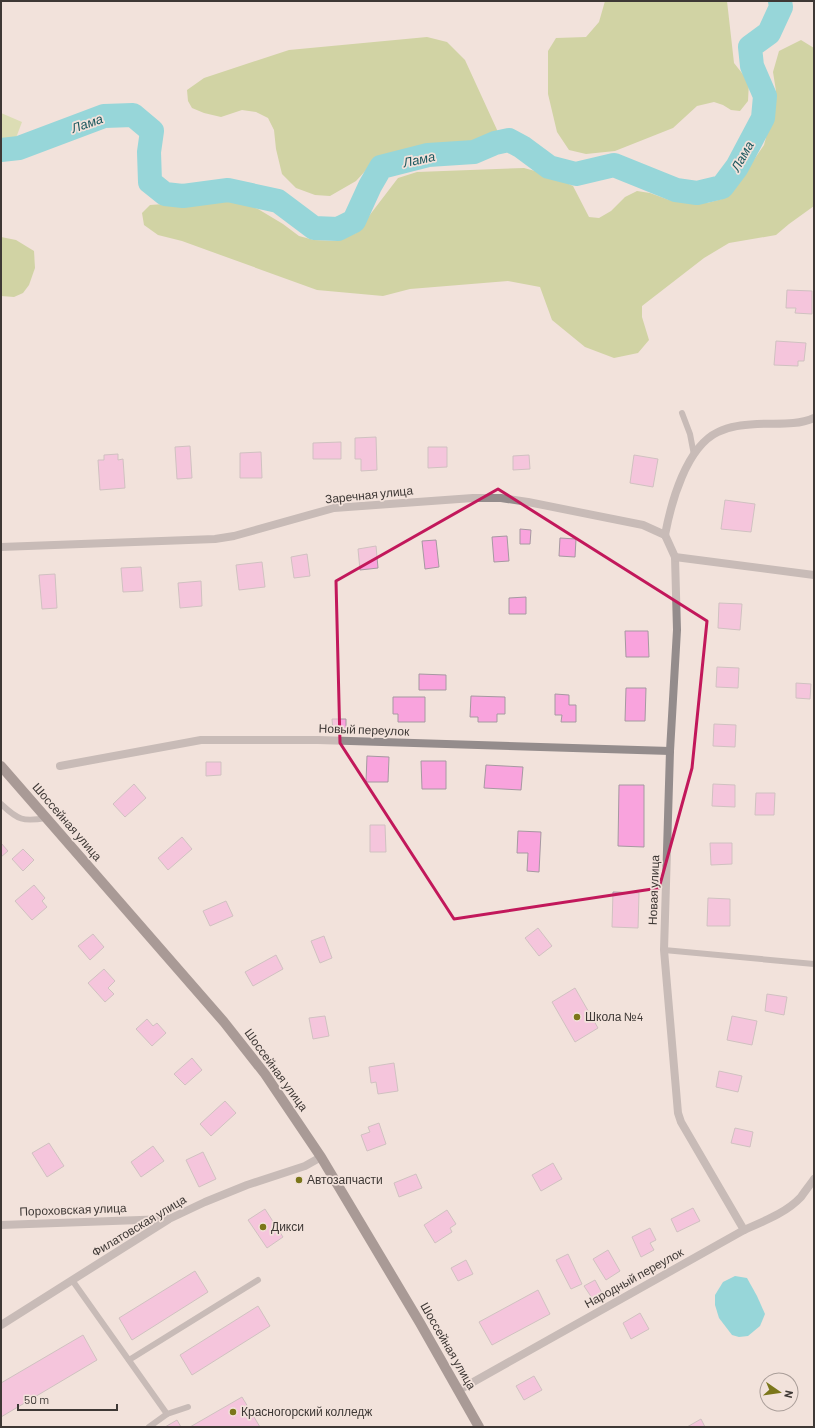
<svg xmlns="http://www.w3.org/2000/svg" width="815" height="1428" viewBox="0 0 815 1428" font-family="Barlow,sans-serif">
  <rect width="100%" height="100%" fill="#f2e2db"/>
  <polygon fill="#c1d885" points="1,113 22,122 16,138 2,144 1,143"/>
  <g fill="#a8c163">
    <polygon points="605,1 727,1 734,63 749,82 748,101 740,111 731,110 723,105 714,102 697,106 673,128 615,151 586,154 569,150 557,132 548,94 548,51 556,38 586,37 599,22"/>
    <polygon points="427,37 447,42 465,60 498,132 493,138 476,144 446,146 388,157 368,168 356,181 330,196 315,195 296,188 282,174 276,149 274,130 268,118 256,112 242,110 221,117 204,113 192,108 188,101 187,90 204,78 289,50"/>
    <polygon points="801,40 814,48 814,206 789,224 776,235 729,243 704,258 642,306 642,317 649,340 638,353 614,358 585,347 552,320 540,287 508,281 410,289 383,296 317,290 182,241 158,235 144,225 142,213 150,205 220,200 240,202 258,209 283,224 299,236 314,240 337,241 356,233 398,178 417,172 524,168 550,175 573,186 589,217 599,218 611,211 625,197 637,191 650,193 669,200 707,203 722,199 740,180 764,145 772,115 776,91 773,72 779,51"/>
    <polygon points="1,237 16,240 34,251 35,268 29,285 23,293 14,297 1,296"/>
  </g>
  <polygon fill="#28c8d7" points="735,1276 747,1278 757,1296 765,1314 760,1326 748,1336 739,1337 732,1335 719,1318 715,1305 715,1295 723,1282"/>
  <g fill="none" stroke-linecap="round" stroke-linejoin="round">
    <polyline stroke="#28c8d7" stroke-width="24" points="1,150 19,148 104,116 133,115 152,131 149,152 150,182 165,194 183,196 228,190 278,201 314,228 338,229 354,221 370,186 381,167 428,155 474,152 495,143 509,140 522,147 549,167 576,174 614,165 676,190 697,193 722,187 737,167 763,118 765,96 752,66 750,47 769,33 781,7 780,1"/>
  </g>
  <g fill="#f9a3dd" stroke="#a699a1">
    <polygon points="787,290 812,291 812,314 795,313 796,308 786,308"/>
    <polygon points="776,341 806,343 804,361 798,361 798,366 774,365"/>
    <polygon points="376,437 377,470 361,471 361,459 355,459 355,438"/>
    <polygon points="341,442 341,459 313,459 313,443"/>
    <polygon points="190,446 192,478 177,479 175,447"/>
    <polygon points="428,447 447,447 447,467 428,468"/>
    <polygon points="261,452 262,478 240,478 240,453"/>
    <polygon points="118,454 118,460 123,459 125,488 100,490 98,460 104,460 104,455"/>
    <polygon points="529,455 530,469 513,470 513,456"/>
    <polygon points="634,455 658,459 653,487 630,483"/>
    <polygon points="725,500 755,504 751,532 721,529"/>
    <polygon points="520,529 531,530 530,544 520,544"/>
    <polygon points="507,536 509,561 494,562 492,537"/>
    <polygon points="560,538 576,539 575,557 559,556"/>
    <polygon points="436,540 439,567 425,569 422,541"/>
    <polygon points="376,546 378,568 360,570 358,549"/>
    <polygon points="307,554 310,576 294,578 291,557"/>
    <polygon points="262,562 265,587 239,590 236,565"/>
    <polygon points="141,567 143,591 123,592 121,568"/>
    <polygon points="55,574 57,608 42,609 39,575"/>
    <polygon points="201,581 202,606 180,608 178,583"/>
    <polygon points="526,597 526,614 509,614 509,598"/>
    <polygon points="719,603 742,604 740,630 718,628"/>
    <polygon points="625,631 648,631 649,657 626,657"/>
    <polygon points="717,667 739,668 738,688 716,687"/>
    <polygon points="419,674 446,675 446,690 419,690"/>
    <polygon points="796,683 811,684 810,699 796,698"/>
    <polygon points="626,688 646,688 645,721 625,721"/>
    <polygon points="555,694 569,695 569,705 576,705 576,722 561,722 562,715 555,715"/>
    <polygon points="471,696 505,697 505,714 497,714 497,722 478,722 478,717 470,717"/>
    <polygon points="393,697 425,697 425,722 398,722 398,714 393,714"/>
    <polygon points="332,719 346,719 346,731 333,731"/>
    <polygon points="714,724 736,725 735,747 713,746"/>
    <polygon points="367,756 389,757 388,782 366,782"/>
    <polygon points="421,761 446,761 446,789 422,789"/>
    <polygon points="206,762 221,762 221,775 206,776"/>
    <polygon points="486,765 523,767 521,790 484,788"/>
    <polygon points="134,784 146,798 125,817 113,804"/>
    <polygon points="713,784 735,785 735,807 712,806"/>
    <polygon points="619,785 644,785 644,847 618,846"/>
    <polygon points="756,793 775,793 774,815 755,815"/>
    <polygon points="370,825 385,825 386,852 370,852"/>
    <polygon points="518,831 541,832 539,872 527,871 528,853 517,853"/>
    <polygon points="182,837 192,849 168,870 158,858"/>
    <polygon points="1,843 8,851 1,857"/>
    <polygon points="710,843 732,843 732,864 711,865"/>
    <polygon points="23,849 34,860 23,871 12,859"/>
    <polygon points="34,885 45,898 42,901 47,907 32,920 15,901"/>
    <polygon points="613,892 639,893 638,928 612,927"/>
    <polygon points="708,898 730,899 730,926 707,926"/>
    <polygon points="226,901 233,916 210,926 203,911"/>
    <polygon points="538,928 552,946 539,956 525,938"/>
    <polygon points="93,934 104,947 90,960 78,946"/>
    <polygon points="324,936 332,958 320,963 311,941"/>
    <polygon points="276,955 283,969 253,986 245,972"/>
    <polygon points="104,969 115,981 108,988 114,994 105,1002 88,983"/>
    <polygon points="575,988 598,1028 575,1042 552,1002"/>
    <polygon points="767,994 787,997 784,1015 765,1011"/>
    <polygon points="325,1016 329,1036 313,1039 309,1018"/>
    <polygon points="732,1016 757,1021 752,1045 727,1040"/>
    <polygon points="147,1019 153,1026 157,1023 166,1033 152,1046 136,1029"/>
    <polygon points="192,1058 202,1070 185,1085 174,1074"/>
    <polygon points="394,1063 398,1091 378,1094 376,1082 371,1083 369,1067"/>
    <polygon points="719,1071 742,1076 738,1092 716,1087"/>
    <polygon points="225,1101 236,1113 211,1136 200,1124"/>
    <polygon points="379,1123 386,1144 367,1151 361,1135 370,1132 368,1127"/>
    <polygon points="735,1128 753,1132 750,1147 731,1143"/>
    <polygon points="49,1143 64,1166 47,1177 32,1153"/>
    <polygon points="153,1146 164,1161 141,1177 131,1162"/>
    <polygon points="203,1152 216,1179 199,1187 186,1160"/>
    <polygon points="553,1163 562,1179 541,1191 532,1175"/>
    <polygon points="416,1174 422,1188 399,1197 394,1183"/>
    <polygon points="693,1208 700,1221 677,1232 671,1219"/>
    <polygon points="265,1209 283,1237 267,1248 248,1220"/>
    <polygon points="447,1210 456,1224 450,1228 452,1232 435,1243 424,1225"/>
    <polygon points="650,1228 656,1240 650,1243 654,1250 641,1257 632,1237"/>
    <polygon points="608,1250 620,1271 606,1280 593,1259"/>
    <polygon points="568,1254 582,1284 571,1289 556,1260"/>
    <polygon points="466,1260 473,1274 458,1281 451,1268"/>
    <polygon points="195,1271 208,1292 132,1340 119,1318"/>
    <polygon points="595,1280 602,1293 592,1298 584,1286"/>
    <polygon points="538,1290 550,1314 492,1345 479,1322"/>
    <polygon points="258,1306 270,1326 192,1375 180,1355"/>
    <polygon points="640,1313 649,1329 631,1339 623,1323"/>
    <polygon points="83,1335 97,1360 1,1417 1,1383"/>
    <polygon points="534,1376 542,1390 524,1400 516,1386"/>
    <polygon points="242,1397 260,1427 190,1427"/>
    <polygon points="701,1419 705,1427 687,1427"/>
    <polygon points="177,1420 181,1427 165,1427"/>
  </g>
  <g fill="none" stroke-linecap="round" stroke-linejoin="round">
    <g stroke="#948c8c" stroke-width="6">
      <polyline points="682,413 690,434 694,455"/>
      <path d="M1 804C18 820 23 822 46 818"/>
      <polyline points="664,950 814,964"/>
      <polyline points="72,1280 167,1414"/>
      <polyline points="129,1360 258,1280"/>
      <polyline points="149,1427 167,1414 188,1407"/>
    </g>
    <g stroke="#948c8c" stroke-width="8">
      <polyline points="665,535 675,557 677,630 670,751 664,950 678,1113 681,1122 744,1230"/>
      <path d="M665 535C671 503 686 447 718 432 730 426 743 425 757 424 775 423 796 426 814 418"/>
      <polyline points="1,547 215,539 234,536 334,508 473,498 501,498 528,502 643,525 665,535"/>
      <polyline points="675,557 814,575"/>
      <polyline points="60,766 201,740 318,740 670,751"/>
      <polyline points="1,1225 168,1219"/>
      <polyline points="1,1325 169,1219 205,1202 247,1185 305,1166 321,1157"/>
      <path d="M459 1390 744 1230C764 1221 786 1213 801 1197 805 1191 810 1185 814 1179"/>
    </g>
    <polyline stroke="#514444" stroke-width="10" points="1,766 224,1022 265,1074 321,1157 420,1323 479,1427"/>
  </g>
  <path d="M0 0H815V1428H0ZM498 489 707 621 692 768 659 888 454 919 340 743 336 581Z" fill="#f2e2db" fill-opacity=".55" fill-rule="evenodd"/>
  <path fill="none" stroke="#c2185b" stroke-width="3" stroke-linejoin="round" d="M498 489 707 621 692 768 659 888 454 919 340 743 336 581Z"/>
  <g fill="#7b761a" stroke="#f2e2db" stroke-width="1.5">
    <circle cx="577" cy="1017" r="4"/>
    <circle cx="299" cy="1180" r="4"/>
    <circle cx="263" cy="1227" r="4"/>
    <circle cx="233" cy="1412" r="4"/>
  </g>
  <g text-anchor="middle" stroke-width="3.5" stroke-linejoin="round" paint-order="stroke">
    <g font-size="12" fill="#3e3835" stroke="#f2e2db">
      <text transform="translate(369 495) rotate(-6)" y="4">Заречная улица</text>
      <text transform="translate(364 730) rotate(2)" y="4">Новый переулок</text>
      <text transform="translate(67 822) rotate(49)" y="4">Шоссейная улица</text>
      <text transform="translate(654 890) rotate(-88)" y="4">Новая улица</text>
      <text transform="translate(276 1070) rotate(54)" y="4">Шоссейная улица</text>
      <text transform="translate(73 1210) rotate(-2)" y="4">Пороховская улица</text>
      <text transform="translate(139 1226) rotate(-31)" y="4">Филатовская улица</text>
      <text transform="translate(634 1278) rotate(-29)" y="4">Народный переулок</text>
      <text transform="translate(448 1346) rotate(60)" y="4">Шоссейная улица</text>
    </g>
    <g font-size="12" fill="#3e3835" stroke="#f2e2db" text-anchor="start">
      <text x="585" y="1021">Школа №4</text>
      <text x="307" y="1184">Автозапчасти</text>
      <text x="271" y="1231">Дикси</text>
      <text x="241" y="1416">Красногорский колледж</text>
    </g>
    <g font-size="13" font-style="italic" fill="#1b585e" stroke="#f2e2db">
      <text transform="translate(87 123) rotate(-19)" y="5">Лама</text>
      <text transform="translate(742 156) rotate(-61)" y="5">Лама</text>
      <text transform="translate(419 159) rotate(-12)" y="5">Лама</text>
    </g>
  </g>
  <rect width="815" height="1428" fill="none" stroke="#3e3835" stroke-width="4"/>
  <g transform="translate(779 1392) rotate(103)"><circle r="19" fill="#f2e2db" stroke="#aa9e99"/>
  <path d="M0-3L7 15L0 10L-7 15Z" fill="#7b761a"/>
  <text y="-6" font-size="11" font-weight="bold" text-anchor="middle" fill="#3e3835">N</text>
  </g>
  <path d="M18 1404v6h99v-6" fill="none" stroke="#3e3835" stroke-width="2"/>
  <text x="24" y="1404" font-size="12" fill="#3e3835" stroke="#f2e2db" stroke-width="3" paint-order="stroke">50 m</text>
</svg>
